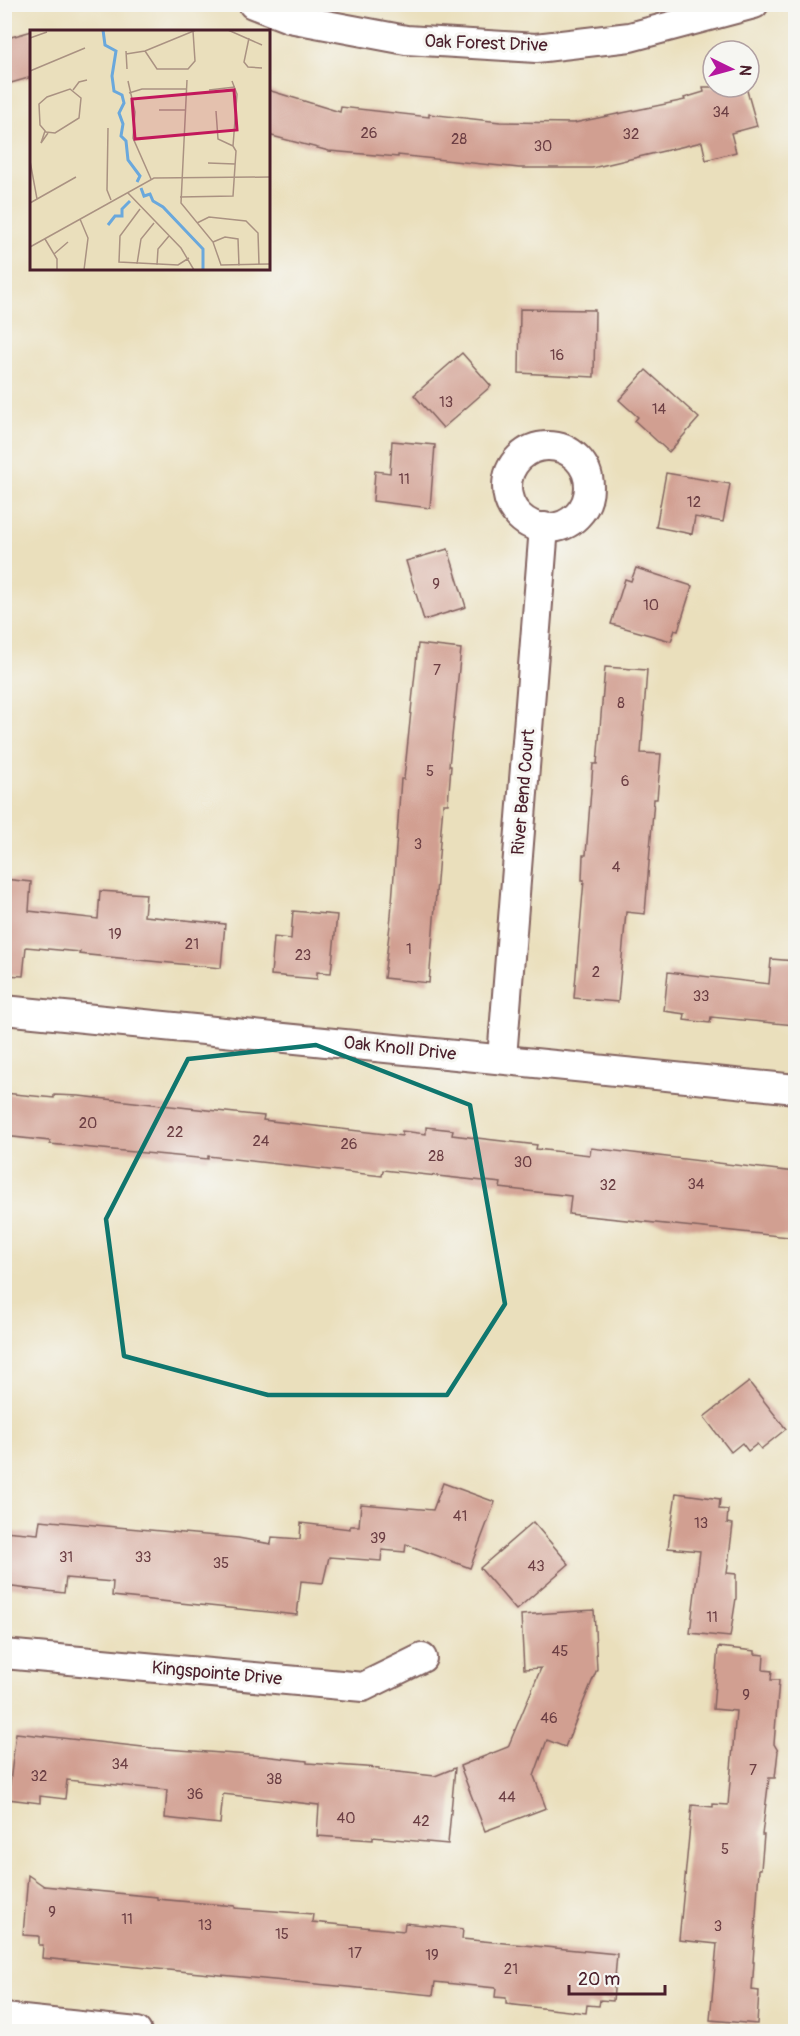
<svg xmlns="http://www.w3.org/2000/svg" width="800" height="2036" viewBox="0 0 800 2036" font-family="Pangolin,sans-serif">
  <rect width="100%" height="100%" fill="#f6f6f2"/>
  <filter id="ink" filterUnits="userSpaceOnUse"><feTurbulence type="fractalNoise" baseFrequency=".0167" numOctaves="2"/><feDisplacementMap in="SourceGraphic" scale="12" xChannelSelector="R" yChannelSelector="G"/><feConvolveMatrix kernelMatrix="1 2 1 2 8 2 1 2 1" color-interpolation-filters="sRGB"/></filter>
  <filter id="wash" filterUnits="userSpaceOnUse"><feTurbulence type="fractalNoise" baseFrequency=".008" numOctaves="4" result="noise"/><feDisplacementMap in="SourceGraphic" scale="24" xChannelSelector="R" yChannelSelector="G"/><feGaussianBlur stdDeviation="1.35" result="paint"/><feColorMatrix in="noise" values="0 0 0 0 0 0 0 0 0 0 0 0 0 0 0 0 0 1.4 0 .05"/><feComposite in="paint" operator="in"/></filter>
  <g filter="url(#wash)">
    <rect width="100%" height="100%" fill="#eadfbc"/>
    <g id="blocks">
      <g fill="#d19f91">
        <polygon points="32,31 32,77 4,85 4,39"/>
        <polygon points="703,87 746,87 757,126 731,133 736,152 706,160 702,142 592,168 519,168 398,155 398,157 329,151 268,135 268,90 340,112 341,107 429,117 429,114 500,122 574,123 685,100 684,98 704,92"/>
        <polygon points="520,309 595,310 594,377 519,373"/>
        <polygon points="462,353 491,386 443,428 414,395"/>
        <polygon points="646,370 699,418 669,452 635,421 638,417 619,400"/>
        <polygon points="392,441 435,445 430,508 373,501 375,471 390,473"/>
        <polygon points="666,473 730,484 723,522 695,517 692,534 656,527"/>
        <polygon points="448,549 466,607 424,620 406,561"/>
        <polygon points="636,568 692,586 678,631 675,630 671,641 611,624 625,579 631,581"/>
        <polygon points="418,644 461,649 449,766 451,766 448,804 443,804 429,983 384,978 391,916 401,779 404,779"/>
        <polygon points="605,667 647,670 641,753 661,754 657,799 654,799 645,914 626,912 618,1002 574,998 584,880 582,880 583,855 586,855 593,764 597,764"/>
        <polygon points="4,879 31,882 29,911 98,919 100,891 146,894 144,916 225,924 221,968 79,954 80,952 26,947 23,976 4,975"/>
        <polygon points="293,911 337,915 331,973 317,972 317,979 271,975 274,937 291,939"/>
        <polygon points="771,959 795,961 795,1025 711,1017 710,1023 684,1020 685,1014 664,1011 668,972 769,984"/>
        <polygon points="4,1093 54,1098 54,1095 79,1096 189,1108 264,1116 263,1120 402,1136 402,1131 426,1134 426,1127 453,1130 452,1135 537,1145 536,1149 590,1155 591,1148 795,1172 795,1209 792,1209 789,1237 569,1214 571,1196 500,1188 501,1183 383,1170 382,1176 208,1156 208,1159 50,1144 50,1141 4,1136"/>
        <polygon points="749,1382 786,1429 761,1449 757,1444 748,1451 742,1443 731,1452 704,1417"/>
        <polygon points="443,1483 495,1502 470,1568 406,1544 405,1552 382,1550 381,1561 329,1557 323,1583 301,1581 297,1615 112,1596 113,1582 66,1578 64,1593 4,1586 4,1531 38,1534 40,1520 238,1538 271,1544 272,1537 300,1539 301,1523 350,1529 350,1526 359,1526 361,1504 433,1510"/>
        <polygon points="676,1493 720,1499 719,1509 728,1510 727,1523 733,1524 727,1573 736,1574 736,1598 730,1637 690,1633 700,1551 668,1548"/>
        <polygon points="533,1522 569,1564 516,1610 480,1568"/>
        <polygon points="594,1610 597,1669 565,1747 547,1740 534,1776 546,1808 485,1831 460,1766 508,1747 541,1668 524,1669 521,1615"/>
        <polygon points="718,1647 755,1651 755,1654 764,1655 763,1670 772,1671 771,1680 779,1680 774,1744 778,1751 775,1778 769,1778 762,1835 764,1835 761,1869 759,1869 753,1962 754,1962 752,1990 759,1991 757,2024 710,2020 717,1944 679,1940 692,1805 713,1807 713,1804 728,1805 736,1711 713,1709"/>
        <polygon points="16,1733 152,1748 263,1756 307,1761 307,1763 379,1768 379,1770 435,1776 455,1768 448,1844 373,1837 373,1840 317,1836 319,1805 223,1794 220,1824 165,1818 167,1790 67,1780 65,1799 40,1796 40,1803 8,1799"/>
        <polygon points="28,1875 44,1886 157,1897 157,1899 235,1906 235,1908 313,1914 312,1922 404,1931 405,1923 463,1929 462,1939 617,1954 613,2001 600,2000 599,2006 587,2005 586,2013 506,2004 506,1998 495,1997 496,1988 435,1982 433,1995 42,1958 43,1945 39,1945 39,1936 23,1935"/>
      </g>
    </g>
  </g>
  <g filter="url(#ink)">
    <use href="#blocks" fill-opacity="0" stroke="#82625e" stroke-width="1.5"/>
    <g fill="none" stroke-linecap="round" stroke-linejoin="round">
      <g stroke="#82625e" stroke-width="32">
        <g id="street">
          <polyline points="253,4 289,18 406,40 536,48 630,37 754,4"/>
          <circle cx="548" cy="487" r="41"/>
          <polyline points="4,1010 796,1089"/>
          <polyline points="502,1058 544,527"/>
          <polyline points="4,1654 363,1687 422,1658"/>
          <polyline points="4,2018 137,2032"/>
        </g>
      </g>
      <use href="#street" stroke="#fff" stroke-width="28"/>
    </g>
  </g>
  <path fill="none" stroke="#0f766e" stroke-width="4.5" stroke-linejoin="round" d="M316 1045 470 1105 505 1304 447 1395H268L124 1356 106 1219 188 1059Z"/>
  <g text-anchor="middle" stroke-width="6" stroke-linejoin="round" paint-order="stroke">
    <g font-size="15" fill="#6c3f44">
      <text x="721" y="117">34</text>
      <text x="369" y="138">26</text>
      <text x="631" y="139">32</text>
      <text x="459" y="144">28</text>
      <text x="543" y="151">30</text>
      <text x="557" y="360">16</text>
      <text x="446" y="407">13</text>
      <text x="659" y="414">14</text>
      <text x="404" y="484">11</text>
      <text x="694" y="507">12</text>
      <text x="436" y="589">9</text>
      <text x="651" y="610">10</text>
      <text x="437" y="675">7</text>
      <text x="621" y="708">8</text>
      <text x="430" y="776">5</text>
      <text x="625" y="786">6</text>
      <text x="418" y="849">3</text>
      <text x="616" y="872">4</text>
      <text x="115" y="939">19</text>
      <text x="192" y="949">21</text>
      <text x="409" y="954">1</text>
      <text x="303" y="960">23</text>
      <text x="596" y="977">2</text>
      <text x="701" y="1001">33</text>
      <text x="88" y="1128">20</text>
      <text x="175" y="1137">22</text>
      <text x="261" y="1146">24</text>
      <text x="349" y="1149">26</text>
      <text x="436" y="1161">28</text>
      <text x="523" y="1167">30</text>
      <text x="696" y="1189">34</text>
      <text x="608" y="1190">32</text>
      <text x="460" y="1521">41</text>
      <text x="701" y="1528">13</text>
      <text x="378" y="1543">39</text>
      <text x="66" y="1562">31</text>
      <text x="143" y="1562">33</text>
      <text x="221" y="1568">35</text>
      <text x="536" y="1571">43</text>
      <text x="712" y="1622">11</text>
      <text x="560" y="1656">45</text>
      <text x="746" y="1700">9</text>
      <text x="549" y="1723">46</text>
      <text x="120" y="1769">34</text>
      <text x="753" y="1775">7</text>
      <text x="39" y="1781">32</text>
      <text x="274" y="1784">38</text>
      <text x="195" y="1799">36</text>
      <text x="507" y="1802">44</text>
      <text x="346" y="1823">40</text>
      <text x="421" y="1826">42</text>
      <text x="725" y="1854">5</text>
      <text x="52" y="1917">9</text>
      <text x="127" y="1924">11</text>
      <text x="205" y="1930">13</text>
      <text x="718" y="1931">3</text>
      <text x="282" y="1939">15</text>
      <text x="355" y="1958">17</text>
      <text x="432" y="1960">19</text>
      <text x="511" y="1974">21</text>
    </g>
    <g font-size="18" fill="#4a1f2b" stroke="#f6f6f2">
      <text transform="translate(486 43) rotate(2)" y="6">Oak Forest Drive</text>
      <text transform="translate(523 792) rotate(-85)" y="6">River Bend Court</text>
      <text transform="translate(400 1048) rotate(6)" y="6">Oak Knoll Drive</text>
      <text transform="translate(217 1673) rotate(5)" y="6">Kingspointe Drive</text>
    </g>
  </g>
  <g transform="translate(30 30)">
    <rect width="240" height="240" fill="#eadfbc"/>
    <path fill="none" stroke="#6aa8dc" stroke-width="3" d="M73 0 75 15 86 21 82 46 84 61 92 65 94 73 89 83 93 94 91 106 96 111 98 130 110 146 107 152M111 158 114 166 120 164 123 171 133 177 173 219V240M78 195 85 186H92V179L100 171"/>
    <path fill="none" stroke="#aa9282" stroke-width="1.5" d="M198 0 232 15M0 8 17 2M219 8 214 32 218 37 232 38M96 21 97 39M115 21 127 39H158L165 31 163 1M96 24 115 21 166 0M0 41 55 18M157 50 151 173 183 212 191 235 240 234M98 51 105 82 103 108 121 149M202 51 207 64 203 116M40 59 51 68 49 88 25 103 16 102 10 95 9 74 17 67ZM43 60 49 52 57 50M179 60 205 57M99 63 112 59H156M129 80H156M186 81 188 109 203 116M78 98 77 160 81 170M15 101 11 113 18 103M0 131 7 169M178 133 205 134M98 163 151 218 164 240M150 167 203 166 206 121 203 116M0 173 46 147M110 179 90 206 89 232 148 235 159 228M50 189 58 208 54 240M167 193 179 187 216 191 228 203 229 234M15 209 27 229V240M183 212 195 207 208 209 209 236M0 217 124 148 240 147M24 224 38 212M107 234 111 209 124 193M127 235 128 219 139 206"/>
    <path fill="#c2185b" fill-opacity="0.15" stroke="#c2185b" stroke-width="3" d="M204 60 207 100 105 109 102 69Z"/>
    <rect width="240" height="240" fill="none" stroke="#4a1f2b" stroke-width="3"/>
  </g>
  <rect width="800" height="2036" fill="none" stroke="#f6f6f2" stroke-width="24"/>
  <g transform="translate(731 69) rotate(95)"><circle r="28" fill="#f6f6f2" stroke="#b1a0a2" stroke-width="1.5"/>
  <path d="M0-4.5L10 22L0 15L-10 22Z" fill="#b5179e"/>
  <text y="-9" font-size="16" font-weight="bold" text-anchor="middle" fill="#4a1f2b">N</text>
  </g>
  <path d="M569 1985v9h96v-9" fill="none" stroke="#4a1f2b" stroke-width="3"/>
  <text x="578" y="1985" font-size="18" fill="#4a1f2b" stroke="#f6f6f2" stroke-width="4.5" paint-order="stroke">20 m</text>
</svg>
